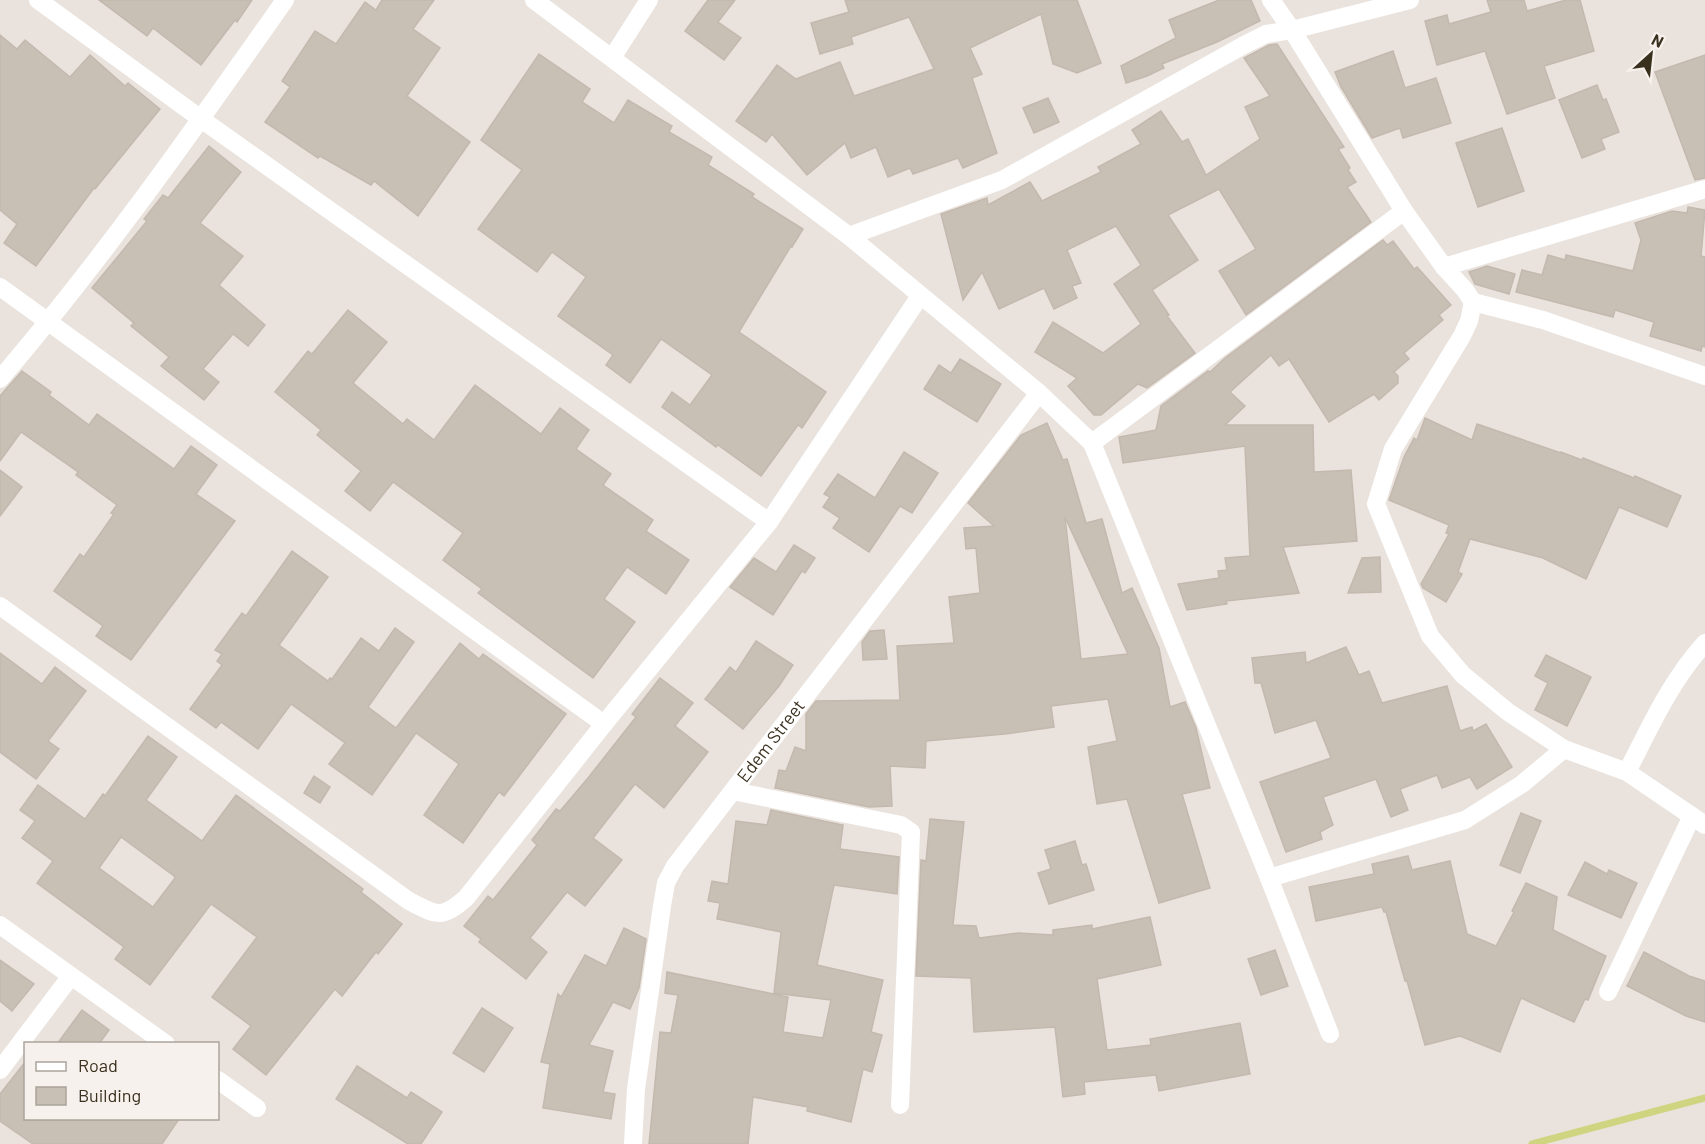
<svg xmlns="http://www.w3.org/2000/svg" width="1705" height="1144" viewBox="0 0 1705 1144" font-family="Barlow,sans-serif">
  <rect width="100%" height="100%" fill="#eae3dd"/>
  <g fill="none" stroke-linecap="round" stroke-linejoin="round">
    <polyline stroke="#cfd480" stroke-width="7" points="1532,1144 1705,1098"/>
  </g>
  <g fill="#c8bfb5" stroke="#c4b9af" stroke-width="1.5" fill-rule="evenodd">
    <polygon points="99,0 252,0 237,22 235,20 201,65 153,28 147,36"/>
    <polygon points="382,0 434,0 413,29 440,48 407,96 470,142 418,216 374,181 371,185 320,156 318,158 265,122 290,87 282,81 315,31 336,44 365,2 376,10"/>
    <polygon points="708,0 735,0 718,22 741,38 724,60 685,31"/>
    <polygon points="845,0 1077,0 1101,63 1077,73 1053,64 1041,14 970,48 982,74 972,78 997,153 963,168 958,158 913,174 910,168 888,177 876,147 851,158 845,143 807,175 772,134 766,142 736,121 777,65 796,79 840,62 854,96 934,69 909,17 851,37 853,44 820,54 811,23 849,12"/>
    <polygon points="1219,0 1251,0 1260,21 1217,42 1162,64 1164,68 1147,76 1126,83 1121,66 1176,38 1169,20"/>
    <polygon points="1487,0 1524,0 1527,11 1566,0 1580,0 1594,51 1544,66 1555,98 1507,114 1485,51 1437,65 1425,21 1447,15 1449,24 1491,12"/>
    <polygon points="0,35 17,49 25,40 70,77 90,55 125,86 128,83 160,109 95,189 94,188 36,266 4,243 17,224 0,210"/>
    <polygon points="1277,44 1344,147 1338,149 1350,168 1348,170 1356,182 1347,187 1371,222 1246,315 1219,271 1256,249 1219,189 1168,215 1198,260 1152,290 1169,315 1167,316 1195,353 1147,388 1138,384 1101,415 1094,415 1068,386 1077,378 1035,352 1053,322 1103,353 1141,324 1114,284 1141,265 1116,226 1067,250 1081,283 1072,286 1077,298 1054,309 1044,288 999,309 982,272 963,300 941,214 987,198 988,205 1030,182 1042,201 1101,172 1098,167 1141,144 1132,130 1161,111 1182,142 1188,139 1206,175 1260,139 1245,107 1270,96 1244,58 1269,45"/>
    <polygon points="1393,51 1405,88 1436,78 1451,123 1403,138 1400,128 1372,138 1341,87 1335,72"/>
    <polygon points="539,54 590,89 582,102 614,123 628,100 672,126 669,132 712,157 708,165 754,194 752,197 803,229 792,247 791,246 739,332 826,392 802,428 798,425 761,476 718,445 716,447 662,407 672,392 690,405 712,375 661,339 630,383 606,365 613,355 558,316 586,277 552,252 537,272 478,229 522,170 481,140"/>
    <polygon points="1705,55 1705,178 1695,180 1655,72"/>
    <polygon points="1597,85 1603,100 1606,99 1619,132 1601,139 1605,149 1582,158 1559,100"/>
    <polygon points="1048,98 1059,122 1034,133 1023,108"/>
    <polygon points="1502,128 1524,191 1478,207 1456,143"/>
    <polygon points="209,146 241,172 200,223 243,256 219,285 265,325 248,346 233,334 203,369 219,382 204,400 161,366 169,357 131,326 134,323 92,288 147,221 144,219 163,195 168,198"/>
    <polygon points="1688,207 1705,210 1701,256 1705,257 1705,347 1702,346 1701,351 1650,336 1654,322 1615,310 1613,317 1516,292 1522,270 1542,275 1548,255 1565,260 1566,255 1633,271 1641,240 1635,223 1672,211 1687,213"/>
    <polygon points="1383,240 1387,245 1393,241 1414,269 1417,267 1451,305 1439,315 1443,320 1404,353 1409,359 1394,372 1398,376 1398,383 1379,400 1374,394 1329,422 1289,359 1279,366 1271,355 1230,392 1245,406 1225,425 1313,425 1314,472 1351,470 1357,541 1283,547 1299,593 1226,601 1227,604 1187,610 1178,584 1219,578 1218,571 1227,570 1225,558 1250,556 1245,446 1123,463 1119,437 1156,430 1161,406 1208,371 1210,372 1225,358"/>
    <polygon points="1487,266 1515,274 1509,294 1475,284 1469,272"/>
    <polygon points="348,310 387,342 353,383 403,424 407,419 434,440 475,385 541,434 560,408 589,430 576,449 611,474 603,485 653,520 646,531 689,560 666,594 627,567 604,599 635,622 593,678 478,593 482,589 443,560 463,533 393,482 370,511 345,491 361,471 317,435 321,430 275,392 308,351 312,354"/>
    <polygon points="960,359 1001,384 977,422 924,389 939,365 951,373"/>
    <polygon points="22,371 51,392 49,395 89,425 97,414 174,469 191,446 217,465 196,494 235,521 131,660 96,636 103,626 54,591 80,554 84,557 114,514 111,513 117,505 76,475 78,472 21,432 0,461 0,396"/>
    <polygon points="1425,418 1472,440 1477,424 1561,453 1561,452 1582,460 1583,458 1634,478 1635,476 1681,496 1667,527 1619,507 1586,579 1543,558 1470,539 1458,572 1462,574 1446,602 1423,588 1421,584 1449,534 1446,533 1449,525 1389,500 1404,457 1414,438 1417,440"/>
    <path d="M1047 423 1063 460 1067 459 1086 523 1102 519 1122 593 1132 588 1159 648 1170 707 1185 702 1196 728 1210 788 1182 794 1210 888 1159 903 1127 799 1097 804 1088 747 1117 741 1108 699 1051 706 1054 727 1005 734 926 741 925 768 890 766 892 806 869 807 775 788 779 770 786 771 795 747 806 751V714L816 701 900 700 897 646 954 643 949 597 980 593 976 548 966 549 964 528 994 526 968 503 1021 435ZM1065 517 1070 528 1128 654 1081 659Z"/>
    <polygon points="904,452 938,473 912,513 900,506 869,552 833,528 840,518 823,507 830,497 824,494 838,474 875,498"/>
    <polygon points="0,470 22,487 0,516"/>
    <polygon points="794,545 815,558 805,573 802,571 773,615 730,587 754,558 776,572"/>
    <polygon points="292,551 328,577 279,645 328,681 330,678 332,679 361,638 379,651 395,628 414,642 368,707 396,728 460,643 479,659 483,654 566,714 504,796 499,792 463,843 424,815 459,764 416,733 372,795 329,764 345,743 291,704 258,749 221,722 216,728 190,709 222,665 217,661 222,654 215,650 242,613 246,616"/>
    <polygon points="1380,557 1381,592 1348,593 1362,558"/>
    <polygon points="884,630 887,659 863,660 862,642 870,631"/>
    <polygon points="756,641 793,665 779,686 743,729 705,699 730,667 736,672"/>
    <polygon points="1346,647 1359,675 1369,671 1382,703 1447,686 1460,731 1472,727 1473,731 1486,724 1512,767 1477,789 1470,777 1442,788 1437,775 1400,789 1408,810 1391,817 1376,779 1323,797 1333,825 1320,832 1322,839 1286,852 1260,782 1331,758 1316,720 1275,733 1261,683 1255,683 1252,658 1305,652 1306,663"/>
    <polygon points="0,653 42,684 55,667 86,691 48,741 59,749 36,779 0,752"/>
    <polygon points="1546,655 1591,677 1567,726 1535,710 1548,683 1535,676"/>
    <polygon points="660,678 693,703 675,726 708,752 664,808 635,784 593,838 622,860 585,906 567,892 530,938 547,952 526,979 479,942 481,939 464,926 488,896 493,900 537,845 532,840 556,809 560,811 588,778 636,717 632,714"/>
    <path d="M148 736 177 757 146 800 202 841 236 795 363 889 361 892 402 924 378 954 376 952 342 996 335 989 266 1075 233 1049 251 1026 212 997 257 937 211 904 150 985 115 959 124 947 37 883 53 861 22 838 35 821 20 810 38 785 85 819 103 794 105 796ZM121 837 174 876 175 878 153 907 99 868Z"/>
    <polygon points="314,776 330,787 320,803 304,793"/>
    <polygon points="771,810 843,825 840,849 899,857 897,894 834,885 817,965 883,980 871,1032 882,1035 872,1072 863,1069 851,1122 807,1111 808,1107 753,1097 748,1144 649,1144 660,1032 671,1033 678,995 665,993 667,972 788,997 783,1032 823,1038 831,1000 774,993 781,932 717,919 720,903 708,901 712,881 728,884 736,821 767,825"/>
    <polygon points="1521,813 1541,821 1520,873 1500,865"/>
    <polygon points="930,819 964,822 953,925 976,926 979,938 1018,933 1053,935 1053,930 1092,925 1092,929 1150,917 1161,965 1097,979 1107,1050 1151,1045 1150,1039 1240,1023 1250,1074 1159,1091 1156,1075 1084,1082 1085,1094 1063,1097 1055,1027 974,1032 971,978 916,976 921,860 926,861"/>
    <polygon points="1075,841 1082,865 1086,864 1094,890 1049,904 1038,873 1051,869 1045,850"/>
    <polygon points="1408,856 1412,870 1450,861 1467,934 1496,946 1514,912 1512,911 1526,883 1557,897 1553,930 1606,956 1588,1000 1585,999 1574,1022 1521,998 1500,1052 1460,1036 1425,1045 1407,981 1405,981 1386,912 1384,912 1382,907 1316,921 1309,887 1374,874 1372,864"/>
    <polygon points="1585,862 1607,874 1609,870 1637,883 1621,918 1568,895"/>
    <polygon points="624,928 646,939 639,988 630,1009 613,1002 589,1045 613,1051 603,1092 615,1094 611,1119 543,1108 550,1064 541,1062 558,994 561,997 585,955 606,966"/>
    <polygon points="1275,950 1288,986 1261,995 1248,959"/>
    <polygon points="1644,952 1689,976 1705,981 1705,1022 1686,1016 1627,986"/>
    <polygon points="0,960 34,984 12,1011 0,1001"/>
    <polygon points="482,1008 513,1028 484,1072 453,1053"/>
    <polygon points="82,1010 109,1030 99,1044 57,1044"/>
    <polygon points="26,1061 26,1119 179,1119 162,1144 33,1144 0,1121 0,1094"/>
    <polygon points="357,1066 407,1098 411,1092 442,1112 421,1144 408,1144 336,1099"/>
  </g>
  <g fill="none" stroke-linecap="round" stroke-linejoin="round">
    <g stroke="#fff" stroke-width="18">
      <polyline points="38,0 201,119 769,522"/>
      <polyline points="534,0 849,236 1039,393 1092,443 1269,878 1330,1034"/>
      <polyline points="612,58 649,0"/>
      <polyline points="1404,211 1444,267 1465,290 1473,302 1469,321 1462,336 1393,449 1376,504 1430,636 1463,675 1508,712 1564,749 1627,772 1705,825"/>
      <polyline points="849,236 1002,180 1244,45 1266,34 1292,30 1410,0"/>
      <polyline points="1444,267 1705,189"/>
      <polyline points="0,287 604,724"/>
      <polyline points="1473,302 1543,320 1705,376"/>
      <path d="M0 379C103 259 194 129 285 0"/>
      <polyline points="1092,443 1404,211 1292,30 1271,0"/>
      <path d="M0 606 409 901C436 915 441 920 466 898L604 724 769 522 920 296"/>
      <path d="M1627 772C1650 727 1671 680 1705 643"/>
      <polyline points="733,791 901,825 911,832 900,1105"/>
      <polyline points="1269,878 1465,820 1522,784 1564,749"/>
      <polyline points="0,925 166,1044"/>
      <polyline points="1608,992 1692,816"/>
      <polyline points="0,1070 71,976"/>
      <polyline points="218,1080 257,1108"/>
      <path id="s1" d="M633 1144 636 1089 662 906 666 883 675 866 1039 393"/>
    </g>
  </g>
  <g text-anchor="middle" stroke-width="4.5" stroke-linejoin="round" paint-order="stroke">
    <g font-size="18" fill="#3a301e" stroke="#f7f1ed">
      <text dy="6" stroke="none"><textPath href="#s1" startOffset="440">Edem Street</textPath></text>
    </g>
  </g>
  <rect x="24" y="1042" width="195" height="78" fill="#f7f1ed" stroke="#aba49a" stroke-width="1.5"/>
  <rect x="36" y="1062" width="30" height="9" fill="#ffffff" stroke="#aba49a" stroke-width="1.5"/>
  <text x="78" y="1072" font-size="18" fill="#3a301e">Road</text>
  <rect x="36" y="1087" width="30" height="18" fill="#c8bfb5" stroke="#aba49a" stroke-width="1.5"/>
  <text x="78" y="1102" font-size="18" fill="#3a301e">Building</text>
  <g transform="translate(1651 54) rotate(27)" stroke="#f7f1ed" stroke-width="4.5" paint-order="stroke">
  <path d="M0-4.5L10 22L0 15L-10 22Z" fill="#3a301e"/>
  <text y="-9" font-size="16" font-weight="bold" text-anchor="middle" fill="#3a301e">N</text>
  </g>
</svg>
